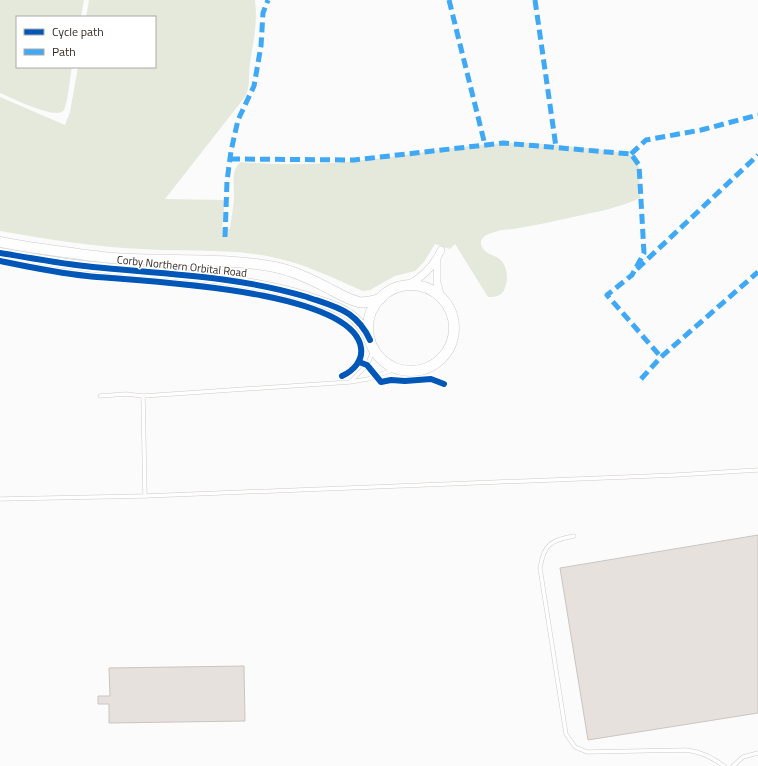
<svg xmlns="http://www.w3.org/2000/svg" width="758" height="766" viewBox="0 0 758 766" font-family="'Titillium Web',sans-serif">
  <rect width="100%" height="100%" fill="#fbfbfb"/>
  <g fill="#e4e9db">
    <path d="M0 0H84L81 17H17V67H72C70 77 68 102 64 110 57 121 10 97 0 93Z"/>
    <path d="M89 0H255C258 24 253 41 250 64 248 77 251 86 245 97L165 199 225 200 222 228 230 229C231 218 234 206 234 194 234 183 231 169 241 162 295 167 351 163 404 155 439 150 474 144 509 143 531 142 554 145 576 147 595 149 614 150 633 156L639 167 640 198C619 208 596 212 573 217 555 221 537 225 519 228 511 230 503 229 495 232 485 234 476 240 484 250 488 254 493 255 498 258 507 263 509 278 505 288 502 296 496 297 488 297L455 244 450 249 435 244 424 262 415 271 395 276 370 290 363 291C333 278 303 263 272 257 229 248 185 252 142 249 94 247 47 239 0 231V97L65 125 70 112 78 67H155V17H86Z"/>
  </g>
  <g fill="#e7e1de" stroke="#cac5c2">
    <polygon points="758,535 758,713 588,740 560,568"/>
    <polygon points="244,666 245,721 109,723 109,704 98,704 98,696 110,696 109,668"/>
  </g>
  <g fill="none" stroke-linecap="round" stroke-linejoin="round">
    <g stroke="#cfcbc8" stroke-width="4.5">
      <g id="lane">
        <polyline points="351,381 367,365 374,349"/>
        <polyline points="100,396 126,394 143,396 350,382 368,379 398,368"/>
        <polyline points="143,396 145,496"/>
        <polyline points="0,499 145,496 676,475 758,470"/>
        <path d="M574 536C551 540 544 544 540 568L566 734 575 747 587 752 686 750C702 752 711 757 724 766"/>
        <polyline points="733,766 743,757 758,753"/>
      </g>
    </g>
    <g stroke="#cfcbc8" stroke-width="8">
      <g id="street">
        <polyline points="437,260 437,283 441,297"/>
        <path d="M406 286C422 278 434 266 441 250"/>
      </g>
    </g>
    <g stroke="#cfcbc8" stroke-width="11">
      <g id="secondary">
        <path d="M0 242C24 247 48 250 72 253 92 256 112 259 132 259 180 261 228 258 275 267 290 270 306 277 320 284 333 290 345 299 359 302 366 303 373 301 380 299"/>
        <path d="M0 253C31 258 62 264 93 267 165 274 237 276 307 297 321 302 337 306 349 314 359 321 365 329 370 340"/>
        <circle cx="411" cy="328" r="43"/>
      </g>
    </g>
    <use href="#lane" stroke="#fefefe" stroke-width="3.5"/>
    <use href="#street" stroke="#fefefe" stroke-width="7"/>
    <use href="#secondary" stroke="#fefefe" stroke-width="10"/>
    <g stroke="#3fa9f5" stroke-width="5" stroke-dasharray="10 5" stroke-linecap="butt">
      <polyline points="449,0 485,145"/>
      <polyline points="535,0 556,147"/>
      <polyline points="631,154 646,140 701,130 758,115"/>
      <polyline points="230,159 354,160 503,143 631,154 639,165 644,253 632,275 607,295 661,357"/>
      <polyline points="225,237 227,181 231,151 238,120 254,86 261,46 263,13 268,0"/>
      <polyline points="637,269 758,155"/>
      <polyline points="641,379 661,357 758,272"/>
    </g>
    <g stroke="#fff" stroke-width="8">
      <g id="cycleway">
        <path d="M0 253C31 258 62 264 93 267 165 274 237 276 307 297 321 302 337 306 349 314 359 321 365 329 370 340"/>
        <path d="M0 261C29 267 57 273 87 276 135 281 353 288 361 348 363 361 353 371 342 376"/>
        <polyline points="359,362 367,365 381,382 391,380 405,381 431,379 444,384"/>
      </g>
    </g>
    <use href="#cycleway" stroke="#0057b8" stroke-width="6"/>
  </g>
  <g text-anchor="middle" stroke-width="3" stroke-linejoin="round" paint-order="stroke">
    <g font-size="11" fill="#352b25" stroke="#fff">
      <text transform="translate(182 266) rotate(6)" y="4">Corby Northern Orbital Road</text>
    </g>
  </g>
  <rect x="16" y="16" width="140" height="52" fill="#ffffff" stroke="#aeaaa8"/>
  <rect x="24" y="29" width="20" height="6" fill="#0057b8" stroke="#aeaaa8"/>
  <text x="52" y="36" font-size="12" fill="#352b25">Cycle path</text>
  <rect x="24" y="49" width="20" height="6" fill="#3fa9f5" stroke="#aeaaa8"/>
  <text x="52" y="56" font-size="12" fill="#352b25">Path</text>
</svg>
